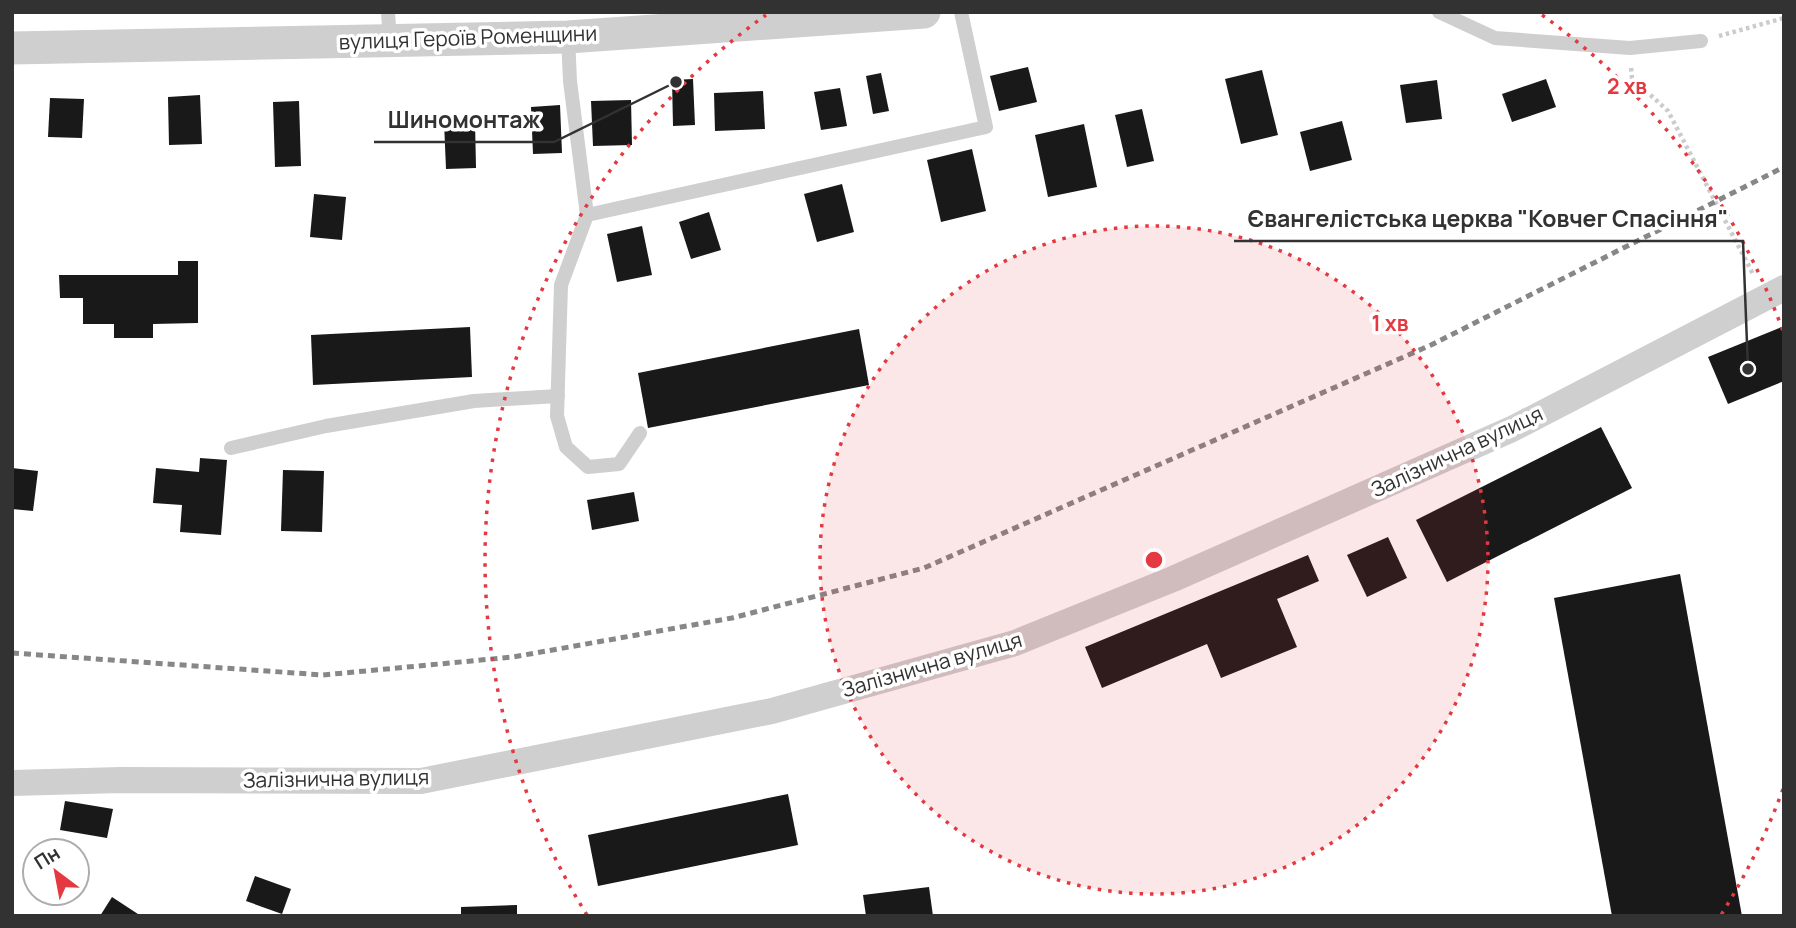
<svg xmlns="http://www.w3.org/2000/svg" width="1796" height="928" viewBox="0 0 1796 928" font-family="Manrope,sans-serif">
  <rect width="100%" height="100%" fill="#fff"/>
  <g fill="#191919">
    <polygon points="1028,67 1037,102 999,111 990,76"/>
    <polygon points="1262,70 1278,135 1241,144 1225,79"/>
    <polygon points="881,73 889,111 873,114 866,76"/>
    <polygon points="693,79 695,125 673,126 672,80"/>
    <polygon points="1546,79 1556,107 1512,122 1502,94"/>
    <polygon points="1437,80 1442,119 1406,123 1400,85"/>
    <polygon points="840,88 847,126 821,130 814,92"/>
    <polygon points="763,91 765,129 715,131 714,93"/>
    <polygon points="200,95 202,144 169,145 168,97"/>
    <polygon points="50,98 84,99 82,138 48,137"/>
    <polygon points="631,100 632,145 593,146 591,101"/>
    <polygon points="299,101 301,166 275,167 273,102"/>
    <polygon points="560,105 562,153 533,154 531,107"/>
    <polygon points="1142,109 1154,161 1127,167 1115,115"/>
    <polygon points="475,121 476,168 446,169 444,122"/>
    <polygon points="1342,121 1352,160 1310,171 1300,132"/>
    <polygon points="1084,124 1097,187 1048,197 1035,135"/>
    <polygon points="972,149 986,211 941,222 927,160"/>
    <polygon points="842,184 854,232 817,242 804,194"/>
    <polygon points="314,194 346,197 342,240 310,237"/>
    <polygon points="709,212 721,250 691,259 679,222"/>
    <polygon points="642,226 652,275 617,282 607,234"/>
    <polygon points="178,261 198,261 198,323 153,324 153,338 114,338 114,324 83,324 83,298 60,298 59,275 178,275"/>
    <polygon points="1784,326 1784,381 1728,404 1708,357"/>
    <polygon points="470,327 472,377 313,385 311,335"/>
    <polygon points="859,329 869,385 648,428 638,373"/>
    <polygon points="1601,427 1632,488 1447,582 1416,520"/>
    <polygon points="200,458 227,460 221,535 180,532 182,505 153,503 156,468 199,472"/>
    <polygon points="12,468 38,471 33,511 12,509"/>
    <polygon points="283,470 324,471 322,532 281,531"/>
    <polygon points="634,492 639,521 592,530 587,500"/>
    <polygon points="1388,537 1407,578 1367,597 1347,555"/>
    <polygon points="1308,555 1319,581 1277,599 1297,647 1221,678 1207,644 1102,688 1085,647"/>
    <polygon points="1680,574 1742,916 1612,916 1554,598"/>
    <polygon points="788,794 798,845 598,886 588,835"/>
    <polygon points="65,801 113,809 107,838 60,830"/>
    <polygon points="255,876 291,889 282,914 246,901"/>
    <polygon points="929,887 933,916 866,916 863,895"/>
    <polygon points="112,897 141,916 100,916"/>
    <polygon points="517,905 517,916 461,916 461,907"/>
  </g>
  <g fill="none" stroke-linecap="round" stroke-linejoin="round">
    <g stroke="#ccc" stroke-width="4.5" stroke-dasharray="3.5 3.5" stroke-linecap="butt">
      <polyline points="1719,36 1784,18"/>
      <polyline points="1631,68 1632,78 1668,111 1753,274"/>
    </g>
    <g stroke="#cfcfcf" stroke-width="14">
      <polyline points="388,12 390,41"/>
      <polyline points="1439,12 1495,38 1630,48 1701,41"/>
      <polyline points="568,37 570,81 587,215 561,285 557,416 566,447 588,467 619,464 640,433"/>
      <polyline points="587,215 986,127 961,12"/>
      <polyline points="231,448 326,426 474,401 558,396"/>
    </g>
    <polyline stroke="#cfcfcf" stroke-width="26" points="12,783 121,780 421,781 772,711 1015,643 1173,579 1512,429 1784,288"/>
    <polyline stroke="#cfcfcf" stroke-width="33" points="12,48 568,37 924,12"/>
    <polyline stroke="#878787" stroke-width="5" stroke-dasharray="7 5" stroke-linecap="butt" points="12,653 323,675 513,657 732,618 924,568 1431,345 1784,167"/>
  </g>
  <circle cx="1154" cy="560" r="334" fill="#e43941" fill-opacity=".12"/>
  <g fill="none" stroke="#e43941" stroke-width="3.5" stroke-dasharray="3.5 7">
    <circle cx="1154" cy="560" r="334"/>
    <path d="M1783 789A669 669 0 0 1 1721 915M587 915A669 669 0 0 1 766 15M1542 15A669 669 0 0 1 1783 331"/>
  </g>
  <g text-anchor="middle" stroke-width="7" stroke-linejoin="round" paint-order="stroke">
    <g font-size="21" fill="#323232" stroke="#fff">
      <text transform="translate(468 38) rotate(-2)" y="7">вулиця Героїв Роменщини</text>
      <text transform="translate(1457 452) rotate(-25)" y="7">Залізнична вулиця</text>
      <text transform="translate(932 665) rotate(-16)" y="7">Залізнична вулиця</text>
      <text transform="translate(336 779) rotate(-1)" y="7">Залізнична вулиця</text>
    </g>
  </g>
  <circle cx="1154" cy="560" r="10" fill="#e43941" stroke="#fff" stroke-width="3.5"/>
  <g font-size="21" text-anchor="middle" font-weight="bold" fill="#e43941" stroke="#fff" stroke-width="7" stroke-linejoin="round" paint-order="stroke">
    <text x="1627" y="94">2 хв</text>
    <text x="1390" y="331">1 хв</text>
  </g>
  <path fill="none" stroke="#323232" stroke-width="2.5" d="M676 82L554 142H374M1748 369L1743 241H1234"/>
  <g fill="#323232" stroke="#fff" stroke-width="2.5">
    <circle cx="676" cy="82" r="7"/>
    <circle cx="1748" cy="369" r="7"/>
  </g>
  <g font-size="23" text-anchor="middle" font-weight="bold" fill="#323232" stroke="#fff" stroke-width="7" stroke-linejoin="round" paint-order="stroke">
    <text x="464" y="128">Шиномонтаж</text>
    <text x="1488" y="227">Євангелістська церква "Ковчег Спасіння"</text>
  </g>
  <rect width="1796" height="928" fill="none" stroke="#323232" stroke-width="28"/>
  <g transform="translate(56 872) rotate(328)"><circle r="33" fill="#ffffff" stroke="#adadad" stroke-width="2"/>
  <path d="M0-5L12 26L0 18L-12 26Z" fill="#e43941"/>
  <text y="-10" font-size="19" font-weight="bold" text-anchor="middle" fill="#323232">Пн</text>
  </g>
</svg>
